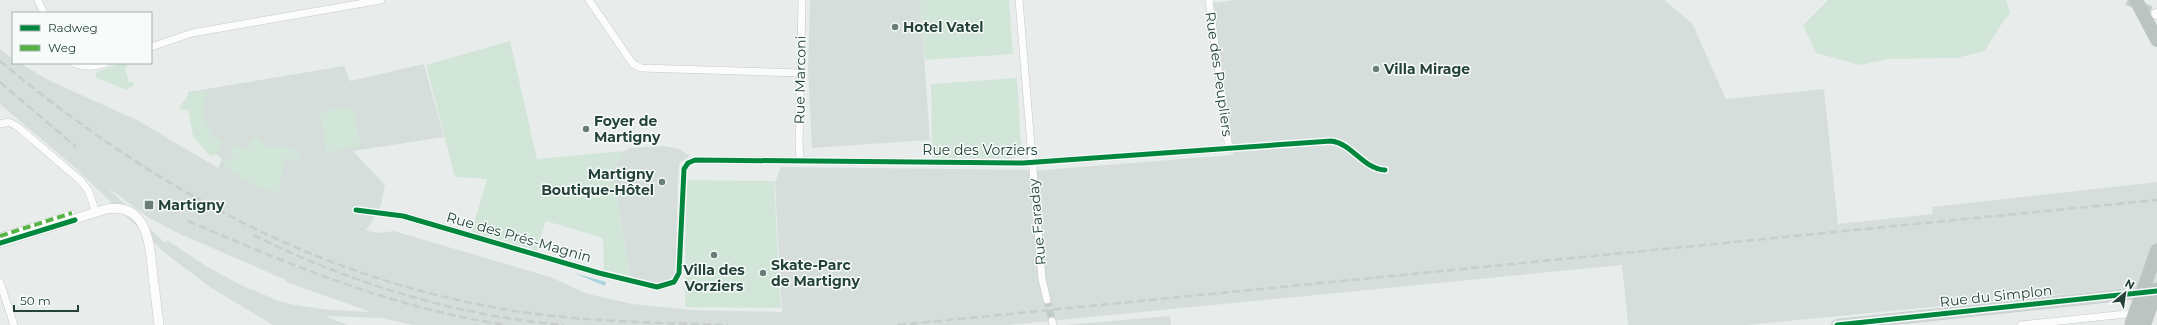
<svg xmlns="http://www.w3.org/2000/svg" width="2157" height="325" viewBox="0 0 2157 325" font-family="Montserrat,sans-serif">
  <rect width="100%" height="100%" fill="#e8edeb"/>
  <g fill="#d6dedb" fill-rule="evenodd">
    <polygon points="810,0 920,0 930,140 812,148 808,69"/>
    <path d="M1235 0H1664L1692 23 1726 99 1824 89 1838 224 1933 214 1932 207 2157 182V285L1746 325H1628L1622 265 1009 325H413L381 318 325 316 348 325H273L210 287 165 253 72 165 0 104V49L13 59V63H20L48 80 137 120 218 168 222 159 194 135 188 92 344 66 350 81 424 64 444 137 353 151 385 185 380 209 366 230 378 233 394 231 550 277 588 294 633 304 690 310 782 312 775 182 781 167 1043 170 1233 155 1213 3ZM107 187 149 218 180 234 286 280V282L371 312 331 310 295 305 279 301 243 286 209 268 167 240 165 243Z"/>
    <polygon points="664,146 679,149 690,156 680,162 678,173 676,274 668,281 658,283 630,277 614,179 614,167 624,151 631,148"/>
    <polygon points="1170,316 1171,325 1065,325"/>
  </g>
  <g fill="#d1e6d8">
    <polygon points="920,0 1009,0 1013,54 925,60"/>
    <polygon points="1828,0 2006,0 2010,13 1998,29 1985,51 1957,58 1888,59 1860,65 1816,53 1803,25"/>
    <polygon points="510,41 537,159 624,151 614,167 614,179 630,277 604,270 603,238 546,221 536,252 471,233 487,179 455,177 426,65"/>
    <polygon points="120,63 126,63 128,67 125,68 129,82 132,81 134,85 126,90 97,78 95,73"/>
    <polygon points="1017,78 1021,147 1019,154 1013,158 932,158 931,84"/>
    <polygon points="200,91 205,92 207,95 203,104 204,118 212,136 222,142 221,148 214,156 208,154 193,136 188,110 181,110 179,108 189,94"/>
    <polygon points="353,107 360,146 327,152 320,112"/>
    <path d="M258 138 268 148 281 146 300 153 297 159 284 160 279 194C262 188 230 177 222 159H237L231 153V145L248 148 252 140Z"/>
    <polygon points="686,180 774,181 781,308 685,307"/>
  </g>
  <polygon fill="#a9d4db" points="574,273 606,282 605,286"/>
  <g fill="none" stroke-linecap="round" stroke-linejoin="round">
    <polyline stroke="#c1cbc8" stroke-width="7" stroke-dasharray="7 3.5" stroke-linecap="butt" points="1047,300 1052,321"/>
    <polyline stroke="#c1cbc8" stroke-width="10" stroke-dasharray="10 5" stroke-linecap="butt" points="2128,0 2156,14"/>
    <g stroke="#c5cac8" stroke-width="6">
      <polyline id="pedestrian" points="0,236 72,213"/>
    </g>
    <g stroke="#c5cac8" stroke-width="8">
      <g id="minor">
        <polyline points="38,0 44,13"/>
        <polyline points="589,0 633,64 641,68 800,73"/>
        <polyline points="1019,0 1042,279 1047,300"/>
        <polyline points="1209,0 1229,149"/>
        <polyline points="151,47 192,33 381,0"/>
        <path d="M74 63C85 68 95 67 106 63"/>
        <polyline points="0,124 9,122 18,127 81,181 88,190 96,212"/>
        <polyline points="800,160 799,143 802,0"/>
        <path d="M356 210 403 216 599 273 657 287 674 282 679 273 684 169 688 163 695 160 1023 163 1331 141C1352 143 1363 169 1385 170"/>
        <polyline points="0,282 14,325"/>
        <polyline points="1052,321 1053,325"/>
        <polyline points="2021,325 2136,313"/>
      </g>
    </g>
    <g stroke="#c5cac8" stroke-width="10">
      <path id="tertiary" d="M0 243 106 209C148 202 150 246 153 276 155 292 157 309 159 325"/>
    </g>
    <g stroke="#c3cbc8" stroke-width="11">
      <polyline id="secondary" points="2156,14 2157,14"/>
    </g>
    <g stroke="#c3ccc9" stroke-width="12">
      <polyline id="primary" points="1837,325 2149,292"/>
    </g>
    <g stroke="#c3ccc9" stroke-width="14">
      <polyline id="motorway" points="2136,0 2157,40"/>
    </g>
    <use href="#pedestrian" stroke="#fcfcfc" stroke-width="5"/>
    <use href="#minor" stroke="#fcfcfc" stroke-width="7"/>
    <use href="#tertiary" stroke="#fcfcfc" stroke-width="9"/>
    <use href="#secondary" stroke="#fcfcfc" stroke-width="10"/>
    <use href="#primary" stroke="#cfd7d5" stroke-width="11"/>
    <use href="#motorway" stroke="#bcc4c2" stroke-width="13"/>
    <g stroke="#c9cdcc" stroke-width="2.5" stroke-dasharray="8 4" stroke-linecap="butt">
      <path d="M0 61C155 190 328 285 529 313 595 322 662 323 728 325"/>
      <polyline points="0,82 76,147"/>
      <path d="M188 221C291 265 395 309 507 325"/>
      <path d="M253 235C350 283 456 316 564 325"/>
      <polyline points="898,325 2157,200"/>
    </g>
    <g stroke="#c3ccc9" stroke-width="14" stroke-linecap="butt">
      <g id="motorway-bridge">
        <polyline points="2131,325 2157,250"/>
        <polyline points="2144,325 2157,289"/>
      </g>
    </g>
    <use href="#motorway-bridge" stroke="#bcc4c2" stroke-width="13"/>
    <polyline stroke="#55b346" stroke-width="4" stroke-dasharray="8 4" stroke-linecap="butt" points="0,236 72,213"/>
    <g stroke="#f7fbf9" stroke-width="8">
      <g id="cycleway">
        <path d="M356 210 403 216 599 273 657 287 674 282 679 273 684 169 688 163 695 160 1023 163 1331 141C1352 143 1363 169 1385 170"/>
        <polyline points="0,243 75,220"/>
        <polyline points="1837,325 2157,291"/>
      </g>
    </g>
    <use href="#cycleway" stroke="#00873e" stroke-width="5"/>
  </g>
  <g fill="#697e78" stroke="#f7fbf9" stroke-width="1.5">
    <circle cx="895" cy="27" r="4"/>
    <circle cx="1376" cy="69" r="4"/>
    <circle cx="586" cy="129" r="4"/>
    <circle cx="662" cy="182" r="4"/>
    <rect x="144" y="200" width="10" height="10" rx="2"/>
    <circle cx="714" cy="255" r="4"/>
    <circle cx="763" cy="273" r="4"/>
  </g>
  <g text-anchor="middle" stroke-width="3" stroke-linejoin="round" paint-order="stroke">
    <g font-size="14" font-weight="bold" fill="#24423a" stroke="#f7fbf9" text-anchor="start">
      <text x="903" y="32">Hotel Vatel</text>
      <text x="1384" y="74">Villa Mirage</text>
      <text x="594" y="126">Foyer de<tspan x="594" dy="16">Martigny</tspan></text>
      <text x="654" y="179" text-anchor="end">Martigny<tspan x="654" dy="16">Boutique-Hôtel</tspan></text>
      <text x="158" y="210">Martigny</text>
      <text x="771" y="270">Skate-Parc<tspan x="771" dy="16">de Martigny</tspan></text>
      <text x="714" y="275" text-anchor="middle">Villa des<tspan x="714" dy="16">Vorziers</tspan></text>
    </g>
    <g font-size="14" fill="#24423a" stroke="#f7fbf9">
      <text transform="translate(1219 74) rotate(82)" y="5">Rue des Peupliers</text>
      <text transform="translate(800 80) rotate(-89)" y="5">Rue Marconi</text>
      <text x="980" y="155">Rue des Vorziers</text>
      <text transform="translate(1037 222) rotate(-95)" y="5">Rue Faraday</text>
      <text transform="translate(519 237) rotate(16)" y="5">Rue des Prés-Magnin</text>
      <text transform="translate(1996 296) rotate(-6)" y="5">Rue du Simplon</text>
    </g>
  </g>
  <rect x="12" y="12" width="140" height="52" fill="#f7fbf9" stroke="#a3b1ad"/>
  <rect x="20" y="25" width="20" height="6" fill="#00873e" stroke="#a3b1ad"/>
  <text x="48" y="32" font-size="12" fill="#24423a">Radweg</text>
  <rect x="20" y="45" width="20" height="6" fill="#55b346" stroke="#a3b1ad"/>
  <text x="48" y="52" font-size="12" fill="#24423a">Weg</text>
  <g transform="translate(2125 293) rotate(29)" stroke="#f7fbf9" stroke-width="3" paint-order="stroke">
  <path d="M0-3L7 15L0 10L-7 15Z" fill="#24423a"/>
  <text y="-6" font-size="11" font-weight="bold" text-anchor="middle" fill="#24423a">N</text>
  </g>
  <path d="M14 305v6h64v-6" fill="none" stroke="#24423a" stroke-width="2"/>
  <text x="20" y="305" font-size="12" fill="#24423a" stroke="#f7fbf9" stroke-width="3" paint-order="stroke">50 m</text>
</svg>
